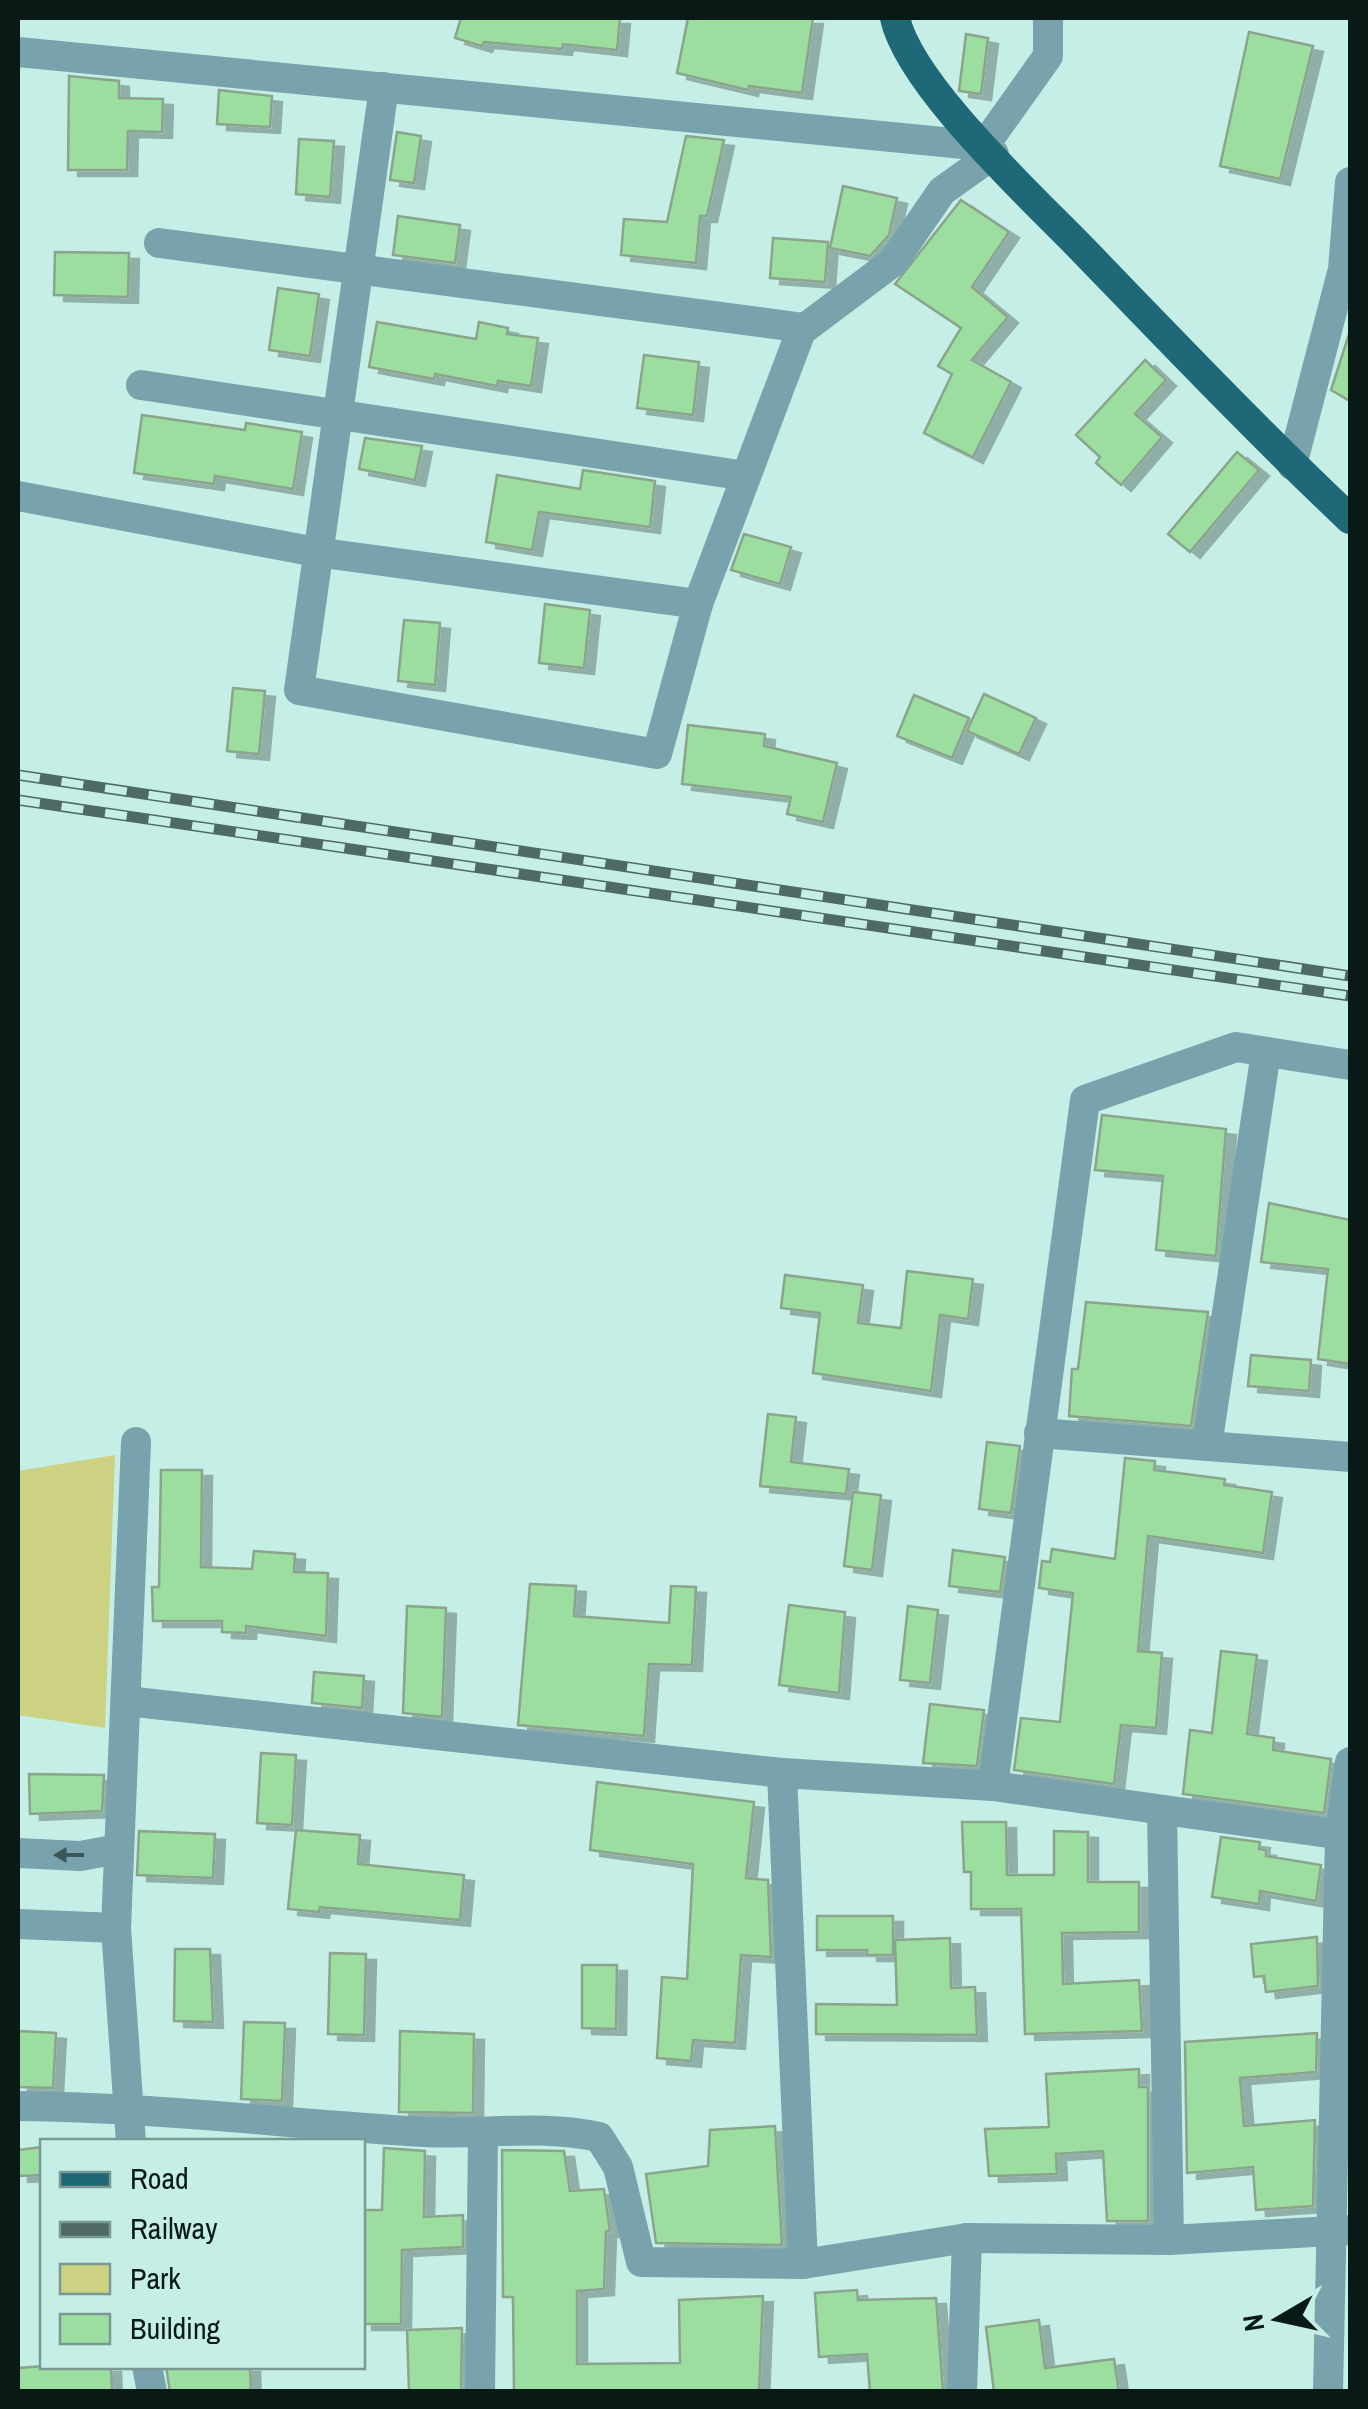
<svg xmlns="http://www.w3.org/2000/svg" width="1368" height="2409" viewBox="0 0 1368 2409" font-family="'Archivo Narrow',sans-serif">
  <defs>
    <filter id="shadow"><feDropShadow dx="10" dy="6" stdDeviation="0" flood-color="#0004"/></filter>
  </defs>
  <rect width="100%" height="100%" fill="#c5efe6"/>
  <polygon fill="#ccd281" points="115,1455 105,1728 18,1715 18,1471"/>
  <g fill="#9cdea0" stroke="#8ba48c" stroke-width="2.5" filter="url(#shadow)">
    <polygon points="461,18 620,18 617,50 563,44 562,49 484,42 482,46 455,38"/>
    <polygon points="688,18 813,18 802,93 749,86 748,90 677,73"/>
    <polygon points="1249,32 1313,46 1280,179 1220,166"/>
    <polygon points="966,34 988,38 981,94 959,91"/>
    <polygon points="69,76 119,81 119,98 163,99 162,132 128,131 127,170 68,170"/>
    <polygon points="219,90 272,96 270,127 217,124"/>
    <polygon points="397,132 421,136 414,183 390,180"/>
    <polygon points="686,136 724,140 707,216 700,216 696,263 621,255 624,219 667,222"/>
    <polygon points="299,139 334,141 330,197 296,194"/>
    <polygon points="843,186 897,198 889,235 870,256 830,248"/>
    <polygon points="961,200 1009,232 972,287 1008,317 972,360 1011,382 973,457 924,433 952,374 938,366 961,328 895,284"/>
    <polygon points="398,216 460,225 455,263 393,255"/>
    <polygon points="773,238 828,242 825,282 770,278"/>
    <polygon points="55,252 129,253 128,297 54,295"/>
    <polygon points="278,288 319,294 310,356 269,350"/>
    <polygon points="377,322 476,339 479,322 508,328 507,334 538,338 531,386 498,381 497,386 435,374 434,379 369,367"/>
    <polygon points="1350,331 1350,401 1331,390"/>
    <polygon points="644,355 699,362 693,415 637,408"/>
    <polygon points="1145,360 1166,380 1135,414 1162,437 1121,485 1096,463 1100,457 1076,435"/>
    <polygon points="142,415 245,430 246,423 302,432 293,489 215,476 214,484 134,473"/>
    <polygon points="365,438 422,446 415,480 359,469"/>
    <polygon points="1237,452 1259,470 1190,552 1168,534"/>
    <polygon points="583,470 655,481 650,527 539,512 532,550 486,542 497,475 580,489"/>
    <polygon points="744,534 791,547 780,584 731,570"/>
    <polygon points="545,604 590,610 584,668 539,663"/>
    <polygon points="404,620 440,623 435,685 398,681"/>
    <polygon points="233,688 265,691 259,754 227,751"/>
    <polygon points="984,694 1036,718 1019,754 967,731"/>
    <polygon points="914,695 969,718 952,758 897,736"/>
    <polygon points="688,725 765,734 764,746 837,763 823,822 787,814 791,797 682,784"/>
    <polygon points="1102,1115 1226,1129 1216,1256 1156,1250 1163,1176 1095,1170"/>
    <polygon points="1269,1203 1350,1220 1350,1364 1318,1359 1328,1269 1261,1262"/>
    <polygon points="907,1271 973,1279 968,1319 940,1315 931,1391 813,1373 820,1313 781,1308 785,1275 863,1285 858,1323 901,1328"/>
    <polygon points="1086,1302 1208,1312 1191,1426 1069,1416 1072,1369 1078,1369"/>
    <polygon points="1251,1355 1311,1360 1309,1391 1248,1386"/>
    <polygon points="768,1414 796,1417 791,1462 849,1469 846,1494 760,1486"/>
    <polygon points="987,1442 1020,1446 1011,1513 979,1509"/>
    <polygon points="1125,1458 1155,1461 1154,1470 1225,1479 1224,1485 1272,1492 1263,1553 1148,1536 1138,1651 1162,1653 1156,1728 1121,1725 1114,1784 1014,1770 1021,1718 1060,1722 1073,1593 1039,1588 1042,1561 1050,1562 1052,1549 1115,1559"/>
    <polygon points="161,1470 202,1470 201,1567 252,1569 254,1551 295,1554 294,1572 328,1573 326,1636 246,1626 246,1633 222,1632 222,1621 153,1621 152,1587 159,1587"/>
    <polygon points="853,1492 881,1495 872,1570 844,1566"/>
    <polygon points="953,1550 1005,1557 1000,1592 949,1586"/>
    <polygon points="530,1584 576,1586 574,1616 669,1623 671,1586 696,1587 692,1665 649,1664 644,1736 518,1725"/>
    <polygon points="789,1605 845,1612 839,1693 779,1685"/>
    <polygon points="407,1606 446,1608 442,1717 403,1713"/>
    <polygon points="908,1606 938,1610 930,1683 900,1680"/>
    <polygon points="1221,1651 1257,1655 1247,1734 1274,1738 1273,1750 1331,1759 1324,1813 1183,1794 1190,1730 1212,1733"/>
    <polygon points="314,1672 364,1676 362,1708 312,1703"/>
    <polygon points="930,1704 984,1710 977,1766 923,1763"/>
    <polygon points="261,1753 296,1755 292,1825 257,1823"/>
    <polygon points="29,1774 104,1775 102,1811 30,1814"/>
    <polygon points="597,1782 754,1802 746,1878 768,1880 771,1957 741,1955 735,2043 693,2040 691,2061 657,2058 662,1977 687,1979 693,1864 590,1850"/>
    <polygon points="962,1822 1006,1822 1007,1875 1054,1875 1054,1831 1088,1832 1088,1882 1139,1882 1139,1932 1062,1933 1063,1984 1139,1980 1142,2031 1025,2034 1021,1909 971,1909 971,1872 964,1872"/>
    <polygon points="296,1830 360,1835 358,1864 464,1875 460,1920 320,1907 319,1912 288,1909"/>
    <polygon points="139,1831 215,1834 213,1878 137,1875"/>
    <polygon points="1221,1837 1260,1842 1259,1849 1266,1850 1266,1856 1321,1865 1316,1901 1260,1891 1259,1904 1212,1897"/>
    <polygon points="817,1916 893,1916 893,1955 867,1955 867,1950 817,1950"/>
    <polygon points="1317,1937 1318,1986 1266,1992 1264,1976 1254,1977 1251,1944"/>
    <polygon points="950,1938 951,1988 975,1987 977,2035 816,2034 816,2004 897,2005 895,1940"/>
    <polygon points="175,1949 210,1949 213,2022 174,2021"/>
    <polygon points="330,1953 366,1954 364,2035 328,2034"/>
    <polygon points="582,1965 617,1965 616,2029 582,2028"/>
    <polygon points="244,2022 285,2023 282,2101 241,2099"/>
    <polygon points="18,2031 56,2033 53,2088 18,2087"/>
    <polygon points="400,2031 474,2034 473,2113 399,2112"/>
    <polygon points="1317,2033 1316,2072 1240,2078 1244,2126 1315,2120 1313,2206 1256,2210 1253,2167 1187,2173 1185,2042"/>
    <polygon points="1139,2069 1139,2087 1148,2087 1148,2221 1107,2221 1103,2151 1056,2154 1057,2174 989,2176 985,2129 1049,2127 1046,2074"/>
    <polygon points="775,2126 782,2245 656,2243 646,2174 708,2166 710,2130"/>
    <polygon points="42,2147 42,2175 18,2176 18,2150"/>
    <polygon points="384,2148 425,2151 424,2217 463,2215 463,2247 402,2250 401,2324 362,2324 362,2210 382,2210"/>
    <polygon points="502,2150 564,2151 570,2191 604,2189 610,2231 606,2231 604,2289 577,2291 577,2364 680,2363 679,2300 763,2296 759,2392 514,2392 513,2297 503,2297"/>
    <polygon points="857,2290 858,2300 936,2298 943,2392 870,2392 867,2354 819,2357 815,2293"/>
    <polygon points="1039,2320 1045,2368 1114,2359 1119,2392 994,2392 986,2327"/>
    <polygon points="462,2328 461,2392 409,2392 407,2330"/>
    <polygon points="45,2366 111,2366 112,2392 18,2392 18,2368"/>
    <polygon points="166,2366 250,2366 251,2392 170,2392"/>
  </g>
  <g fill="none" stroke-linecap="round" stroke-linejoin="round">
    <g stroke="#78a3ad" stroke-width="30">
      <polyline points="18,52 984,146 1048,56 1048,18"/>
      <polyline points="384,87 299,690 657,754 698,604"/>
      <polyline points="159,243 804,328"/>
      <polyline points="141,385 746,476"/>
      <polyline points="1292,465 1343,269 1350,182"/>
      <polyline points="18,496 316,552 698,604 801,331 893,262 942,191 994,154"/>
      <polyline points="1039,1433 1350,1457"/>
      <polyline points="1207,1446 1266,1052"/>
      <polyline points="126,1701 782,1773"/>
      <polyline points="993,1786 1085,1100 1236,1047 1350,1065"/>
      <polyline points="1162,1810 1169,2240"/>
      <polyline points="18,1853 80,1856 119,1849"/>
      <polyline points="18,1924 116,1928"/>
      <path d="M18 2106C154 2107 288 2124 424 2132 484 2135 541 2124 599 2137L618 2167 641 2262 803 2264"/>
      <polyline points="131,2142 116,1928 136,1442"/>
      <polyline points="967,2238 803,2264 782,1773 993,1786 1350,1836"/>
      <polyline points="147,2366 152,2392"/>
      <polyline points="480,2392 483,2135"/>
      <polyline points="962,2392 967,2238 1169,2240 1350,2230"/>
      <polyline points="1328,2392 1340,1835 1350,1762"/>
    </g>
    <path stroke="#1f6877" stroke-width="30" d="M895 18C910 86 1034 199 1086 253 1173 343 1259 433 1350 519"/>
    <g stroke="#4f6964" stroke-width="11">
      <g id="rail">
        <polyline points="18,775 1350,976"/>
        <polyline points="18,800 1350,996"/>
      </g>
    </g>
    <use href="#rail" stroke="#c5efe6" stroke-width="8" stroke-dasharray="22" stroke-linecap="butt"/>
  </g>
  <defs><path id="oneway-solid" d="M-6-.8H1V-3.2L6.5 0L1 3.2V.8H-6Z" transform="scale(2.5)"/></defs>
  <use fill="#3b575a" href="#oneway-solid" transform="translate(69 1855) rotate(-180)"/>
  <rect width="1368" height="2409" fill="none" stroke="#091916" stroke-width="40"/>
  <rect x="40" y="2139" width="325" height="230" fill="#c5efe6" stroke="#7a9993" stroke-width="2.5"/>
  <rect x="60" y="2172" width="50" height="15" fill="#1f6877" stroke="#7a9993" stroke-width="2.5"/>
  <text x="130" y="2189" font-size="30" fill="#091916">Road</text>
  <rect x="60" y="2222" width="50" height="15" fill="#4f6964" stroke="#7a9993" stroke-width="2.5"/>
  <text x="130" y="2239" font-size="30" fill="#091916">Railway</text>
  <rect x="60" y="2264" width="50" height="30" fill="#ccd281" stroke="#7a9993" stroke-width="2.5"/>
  <text x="130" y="2289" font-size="30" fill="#091916">Park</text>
  <rect x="60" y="2314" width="50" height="30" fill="#9cdea0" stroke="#7a9993" stroke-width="2.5"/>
  <text x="130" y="2339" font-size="30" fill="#091916">Building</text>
  <g transform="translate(1278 2319) rotate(261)" stroke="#c5efe6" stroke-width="8" paint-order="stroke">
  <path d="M0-8L18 38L0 25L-18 38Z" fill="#091916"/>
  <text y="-15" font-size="28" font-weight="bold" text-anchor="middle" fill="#091916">N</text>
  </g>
</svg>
